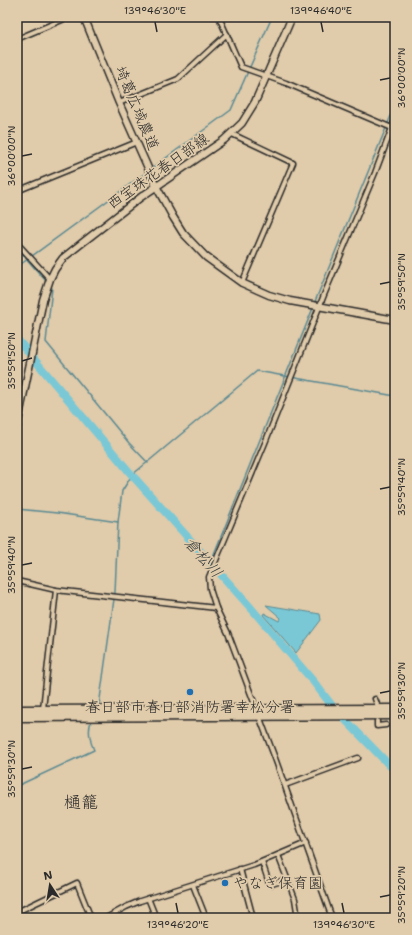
<svg xmlns="http://www.w3.org/2000/svg" width="412" height="935" viewBox="0 0 412 935" font-family="'Shantell Sans','Klee One',sans-serif">
  <rect width="100%" height="100%" fill="#e0cbaa"/>
  <filter id="ink" filterUnits="userSpaceOnUse"><feTurbulence type="fractalNoise" baseFrequency=".025" numOctaves="2"/><feDisplacementMap in="SourceGraphic" scale="8" xChannelSelector="R" yChannelSelector="G"/><feConvolveMatrix kernelMatrix="1 2 1 2 8 2 1 2 1" color-interpolation-filters="sRGB"/></filter>
  <g filter="url(#ink)">
    <polygon fill="#7ac8d6" stroke="#5a8992" points="266,605 320,614 321,620 296,653 263,615 264,613 279,621 281,618"/>
    <g fill="none" stroke-linecap="round" stroke-linejoin="round">
      <g stroke="#5a8992" stroke-width="1.5">
        <polyline points="151,169 231,110 272,17"/>
        <polyline points="17,248 46,281"/>
        <polyline points="17,267 148,171"/>
        <polyline points="50,286 52,288 46,342 129,443 148,463"/>
        <polyline points="314,304 395,106"/>
        <polyline points="17,509 57,513 118,522"/>
        <polyline points="210,564 313,308"/>
        <polyline points="99,706 115,592 118,522 122,491 132,475 257,371 395,396"/>
        <path d="M17 786 94 750C90 742 87 728 92 720"/>
      </g>
      <polyline stroke="#7ac8d6" stroke-width="8" points="17,339 132,475 251,608 313,681 333,707 395,771"/>
      <g stroke="#2b2b2b" stroke-width="7">
        <g id="street">
          <polyline points="219,17 241,67 286,83 392,128"/>
          <polyline points="17,39 69,17"/>
          <polyline points="119,103 178,79 227,34"/>
          <polyline points="232,134 293,163 242,283"/>
          <polyline points="17,191 137,142"/>
          <polyline points="17,243 50,279"/>
          <polyline points="17,581 56,590 216,608"/>
          <polyline points="375,699 377,704"/>
          <polyline points="43,709 56,590"/>
          <polyline points="377,721 377,726 386,725"/>
          <polyline points="285,785 358,758"/>
          <polyline points="278,855 295,899 298,918"/>
          <polyline points="262,862 269,883 272,884 287,879"/>
          <polyline points="240,869 253,918"/>
          <polyline points="193,885 206,918"/>
          <polyline points="148,898 156,918"/>
          <polyline points="17,912 77,883 91,918"/>
          <polyline points="106,918 126,907 140,901 254,865 306,843"/>
          <polyline points="332,918 276,761 228,633 216,608 210,589 209,577 265,443 324,295 375,173 395,120"/>
        </g>
      </g>
      <g stroke="#2b2b2b" stroke-width="9">
        <g id="secondary">
          <polyline points="84,17 119,103 156,186 173,217 183,233 206,257 242,283 269,295 290,301 395,320"/>
          <polyline points="17,426 43,300 50,279 55,269 63,258 82,243 141,197 224,140 242,123 255,102 292,17"/>
        </g>
      </g>
      <g stroke="#2b2b2b" stroke-width="11">
        <g id="highway">
          <polyline points="17,710 395,709"/>
          <polyline points="17,717 395,715"/>
        </g>
      </g>
      <use href="#street" stroke="#e0cbaa" stroke-width="4"/>
      <use href="#secondary" stroke="#e0cbaa" stroke-width="6"/>
      <use href="#highway" stroke="#e0cbaa" stroke-width="8"/>
    </g>
  </g>
  <path fill="none" stroke="#2b2b2b" stroke-width="1.5" d="M155 22 157 32M321 22 323 32M380 80 390 78M22 156 32 154M380 284 390 282M22 361 32 358M380 489 390 487M22 565 32 563M380 693 390 691M22 769 32 767M380 897 390 895M176 903 178 913M342 903 344 913"/>
  <g fill="#1f6fb2" stroke="#e0cbaa" stroke-width="1.5">
    <circle cx="190" cy="692" r="4"/>
    <circle cx="225" cy="883" r="4"/>
  </g>
  <g text-anchor="middle" stroke-width="3.5" stroke-linejoin="round" paint-order="stroke">
    <g font-size="15" fill="#2b2b2b" stroke="#e0cbaa">
      <text transform="translate(137 108) rotate(67)" y="5">埼葛広域農道</text>
      <text transform="translate(158 171) rotate(-35)" y="5">西宝珠花春日部線</text>
    </g>
    <g font-size="15" fill="#2b2b2b" stroke="#e0cbaa">
      <text x="190" y="712">春日部市春日部消防署幸松分署</text>
      <text x="233" y="888" text-anchor="start">やなぎ保育園</text>
    </g>
    <g font-size="16" font-style="italic" fill="#333b3c" stroke="#e0cbaa">
      <text transform="translate(204 557) rotate(49)" y="6">倉松川</text>
    </g>
    <g font-size="17" fill="#2b2b2b" stroke="#e0cbaa">
      <text x="81" y="808">樋籠</text>
    </g>
  </g>
  <rect width="412" height="935" fill="none" stroke="#e0cbaa" stroke-width="44"/>
  <g transform="translate(50 885) rotate(348)" stroke="#e0cbaa" stroke-width="3" paint-order="stroke">
  <path d="M0-3L7 15L0 10L-7 15Z" fill="#2b2b2b"/>
  <text y="-6" font-size="11" font-weight="bold" text-anchor="middle" fill="#2b2b2b">N</text>
  </g>
  <rect x="22" y="22" width="368" height="891" fill="none" stroke="#2b2b2b" stroke-width="1.5"/>
  <g font-size="10" text-anchor="middle" fill="#2b2b2b">
    <text x="155" y="14">139°46'30"E</text>
    <text x="321" y="14">139°46'40"E</text>
    <text transform="translate(401 78) rotate(-90)" y="4">36°00'00"N</text>
    <text transform="translate(11 156) rotate(-90)" y="4">36°00'00"N</text>
    <text transform="translate(401 282) rotate(-90)" y="4">35°59'50"N</text>
    <text transform="translate(11 361) rotate(-90)" y="4">35°59'50"N</text>
    <text transform="translate(401 487) rotate(-90)" y="4">35°59'40"N</text>
    <text transform="translate(11 565) rotate(-90)" y="4">35°59'40"N</text>
    <text transform="translate(401 691) rotate(-90)" y="4">35°59'30"N</text>
    <text transform="translate(11 769) rotate(-90)" y="4">35°59'30"N</text>
    <text transform="translate(401 895) rotate(-90)" y="4">35°59'20"N</text>
    <text x="178" y="928">139°46'20"E</text>
    <text x="344" y="928">139°46'30"E</text>
  </g>
</svg>
